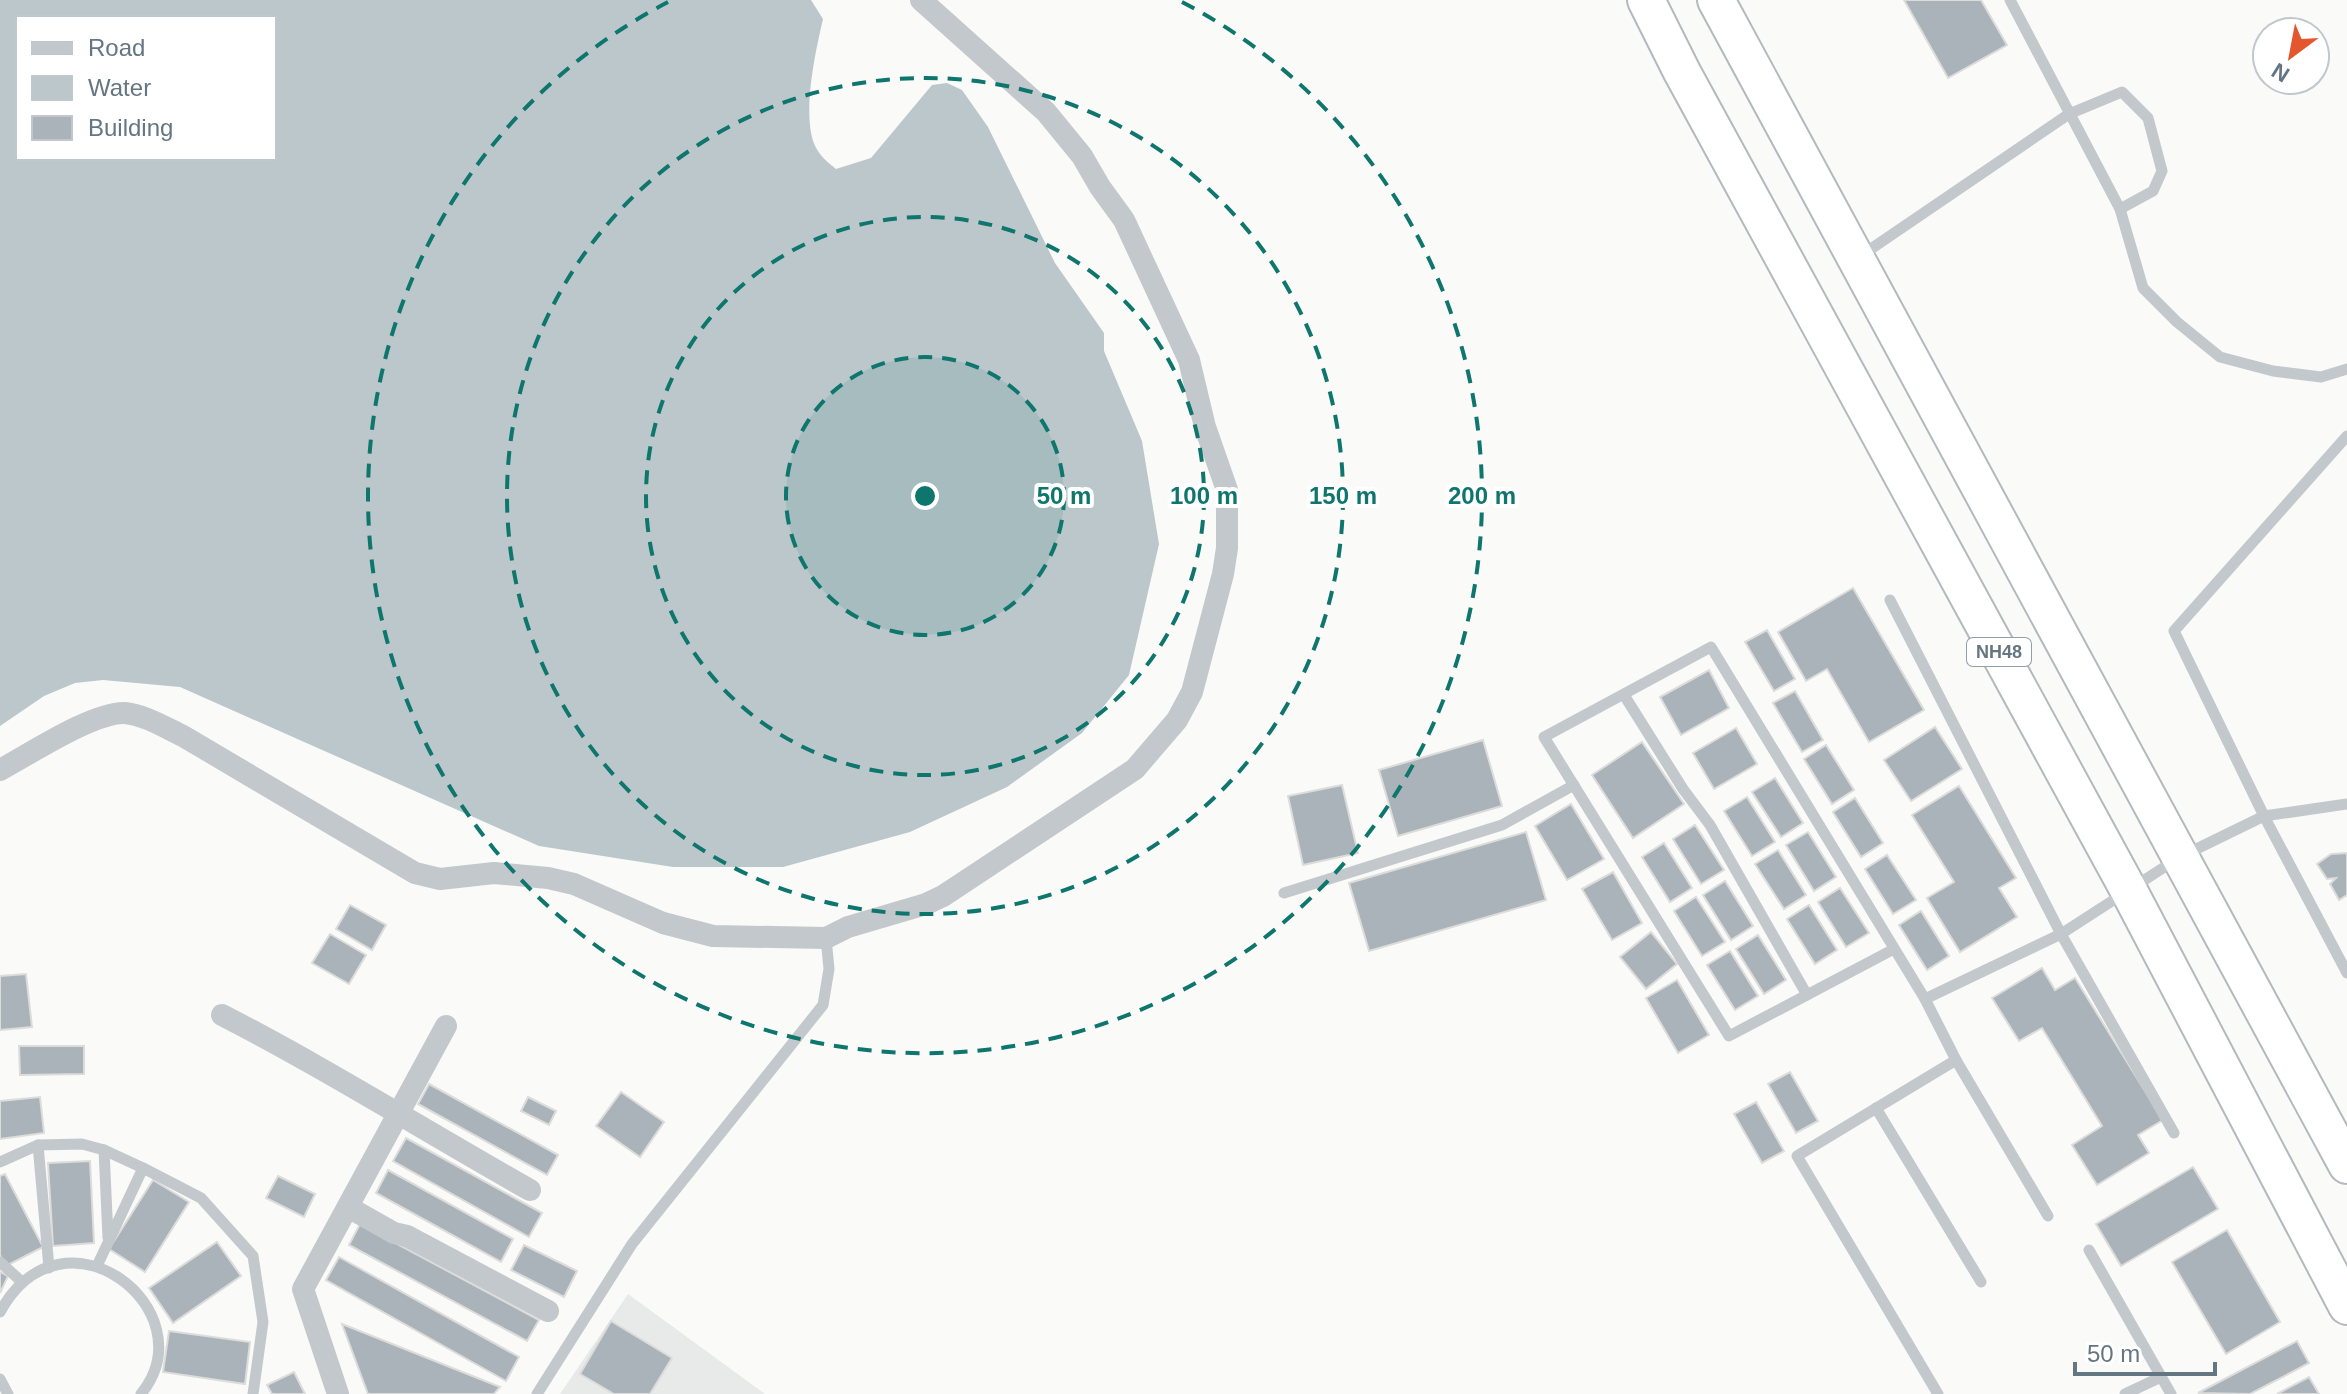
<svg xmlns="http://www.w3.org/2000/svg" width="2347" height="1394" viewBox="0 0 2347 1394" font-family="Helvetica,sans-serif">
  <rect width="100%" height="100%" fill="#fafaf8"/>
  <polygon fill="#e8e9e9" points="628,1294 765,1394 560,1394"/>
  <path fill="#bbc7cb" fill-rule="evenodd" d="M0 0H811L823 19C816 49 799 124 818 151 822 158 830 164 836 169L871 158 932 85 947 83 962 90 988 127 1055 263 1104 333V351L1142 441 1159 544 1129 675 1082 733 1007 787 910 832 783 867H673L539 846 180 687 103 680 75 683 44 696 0 726ZM18 18H274V158H18Z"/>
  <g fill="#aab3b9" stroke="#dcdcda" stroke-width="2">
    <polygon points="1904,0 1981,0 2007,45 1948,78"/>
    <polygon points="1853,588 1924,710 1869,742 1827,669 1806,681 1778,632"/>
    <polygon points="1767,630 1795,679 1774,691 1745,642"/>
    <polygon points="1709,670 1729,708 1681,735 1660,697"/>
    <polygon points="1795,691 1823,740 1802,752 1773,703"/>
    <polygon points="1935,727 1962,769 1911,801 1884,760"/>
    <polygon points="1736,728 1757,764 1714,789 1693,753"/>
    <polygon points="1483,740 1502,806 1398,836 1379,770"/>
    <polygon points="1642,742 1684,804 1633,838 1592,775"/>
    <polygon points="1826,745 1854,790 1832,804 1804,759"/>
    <polygon points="1775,778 1803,823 1781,837 1752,792"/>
    <polygon points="1342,785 1358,853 1303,865 1288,796"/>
    <polygon points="1959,786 2016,878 1999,888 2017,917 1960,952 1927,898 1954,882 1912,815"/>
    <polygon points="1747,797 1775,842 1752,856 1724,811"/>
    <polygon points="1855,798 1883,843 1861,857 1833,812"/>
    <polygon points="1571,804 1604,859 1567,880 1535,826"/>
    <polygon points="1695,825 1724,870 1701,884 1673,839"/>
    <polygon points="1526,832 1546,900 1369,951 1349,883"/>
    <polygon points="1808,832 1836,877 1814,891 1786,845"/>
    <polygon points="1664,843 1692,888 1670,902 1642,857"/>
    <polygon points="1778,850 1806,895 1784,909 1755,864"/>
    <polygon points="2347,853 2347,895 2339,900 2330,884 2336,878 2327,879 2317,864 2331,854"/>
    <polygon points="1887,855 1916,900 1893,914 1865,869"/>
    <polygon points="1613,872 1642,923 1612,940 1582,889"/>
    <polygon points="1725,881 1753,926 1731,940 1703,895"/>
    <polygon points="1840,888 1869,933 1846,947 1818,902"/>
    <polygon points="1696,897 1725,942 1702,956 1674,911"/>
    <polygon points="350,905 386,925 372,950 336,929"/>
    <polygon points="1809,905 1837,950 1815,964 1787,919"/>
    <polygon points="1921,911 1949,956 1927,970 1899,925"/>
    <polygon points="1651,932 1677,964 1646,989 1620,957"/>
    <polygon points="330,934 366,955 349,984 312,963"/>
    <polygon points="1758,935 1786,980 1764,994 1736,949"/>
    <polygon points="1730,951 1758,996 1735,1010 1707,965"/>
    <polygon points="2042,968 2055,990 2075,978 2163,1120 2138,1135 2149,1153 2097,1185 2072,1145 2102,1126 2042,1028 2019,1041 1992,998"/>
    <polygon points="26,974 32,1027 0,1030 0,976"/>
    <polygon points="1677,980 1709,1035 1678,1053 1646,998"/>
    <polygon points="19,1046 84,1046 84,1074 20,1075"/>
    <polygon points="1790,1072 1818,1121 1796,1133 1768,1084"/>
    <polygon points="429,1084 558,1155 547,1175 418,1104"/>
    <polygon points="621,1092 664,1122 640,1157 596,1126"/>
    <polygon points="40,1097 44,1133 0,1139 0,1101"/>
    <polygon points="528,1097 556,1111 549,1125 521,1111"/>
    <polygon points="1756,1102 1784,1151 1762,1163 1734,1114"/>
    <polygon points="406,1138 542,1213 529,1237 393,1161"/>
    <polygon points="90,1161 94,1243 53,1246 48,1163"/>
    <polygon points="2193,1167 2218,1209 2121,1266 2096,1224"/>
    <polygon points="388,1170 513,1239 501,1262 376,1193"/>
    <polygon points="5,1174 43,1247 6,1266 0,1255 0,1176"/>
    <polygon points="278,1176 315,1194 304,1217 266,1198"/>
    <polygon points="153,1180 189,1202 145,1272 109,1249"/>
    <polygon points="360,1224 539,1320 527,1341 349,1245"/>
    <polygon points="2227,1230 2280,1322 2226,1354 2172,1262"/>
    <polygon points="217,1242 241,1276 173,1323 149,1288"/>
    <polygon points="524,1245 577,1271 564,1297 511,1270"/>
    <polygon points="339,1257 519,1357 506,1381 326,1280"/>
    <polygon points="0,1272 8,1276 0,1293"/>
    <polygon points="611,1321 672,1358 650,1394 614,1394 580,1374"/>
    <polygon points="342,1324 500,1387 494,1394 368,1394"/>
    <polygon points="169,1331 250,1342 245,1384 163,1372"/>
    <polygon points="2297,1341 2309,1363 2250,1394 2198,1393"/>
    <polygon points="294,1372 305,1394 272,1394 267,1385"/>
    <polygon points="2309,1377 2319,1394 2277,1394"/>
  </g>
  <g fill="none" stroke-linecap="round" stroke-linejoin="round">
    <g stroke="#b4b9bd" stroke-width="40">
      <g id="trunk">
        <polyline points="1646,0 1682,72 2128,889 2347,1306"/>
        <polyline points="1716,0 2347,1165"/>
      </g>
    </g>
    <g stroke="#c3c8cc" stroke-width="11">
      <polyline points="2010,0 2120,209 2143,288 2177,322 2220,357 2273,371 2321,377 2347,369"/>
      <polyline points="1859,257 2069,114 2122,92 2148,118 2162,171 2153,191 2120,209"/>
      <polyline points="2347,436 2174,631 2264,816 2347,973"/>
      <polyline points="1890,600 2061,934 2180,857 2264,816 2347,804"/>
      <polyline points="1624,695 1683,789 1710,825 1807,995"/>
      <polyline points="1284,893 1502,825 1574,785"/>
      <polyline points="1894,949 1729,1036 1544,737 1711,647 1925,999"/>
      <polyline points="1876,1108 1981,1282"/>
      <polyline points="38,1145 49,1268"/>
      <polyline points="104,1150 108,1238"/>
      <polyline points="0,1162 38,1145 82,1144 104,1150 143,1168 201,1198 253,1256 263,1322 253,1394"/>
      <polyline points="2048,1216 1956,1060 1925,999 2061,934 2174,1133"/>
      <polyline points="2089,1250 2171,1394"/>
      <polyline points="0,1262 22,1282"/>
      <polyline points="97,1266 143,1168"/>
      <path d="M0 1312C63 1197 209 1310 141 1394"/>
      <polyline points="0,1379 8,1394"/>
      <polyline points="537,1394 632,1244 823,1005 829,969 826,938"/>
      <polyline points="1938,1394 1797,1156 1956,1060"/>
      <polyline points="2125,1394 2161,1377"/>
    </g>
    <g stroke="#c3c8cc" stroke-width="22">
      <path d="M0 770C30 754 93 712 125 713 145 715 166 728 183 736L415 873 440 879 494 873 548 878 574 884 663 923 713 936 826 938 848 927 926 904 943 896 1135 769 1177 720 1192 692 1223 574 1227 548V490L1205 427 1189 360 1124 220 1100 187 1082 156 1046 112 921 0"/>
      <path d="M222 1015C327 1069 427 1132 530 1190"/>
      <polyline points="348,1207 394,1233 407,1236 548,1311"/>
      <polyline points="338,1394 303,1289 446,1026"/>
    </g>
    <use href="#trunk" stroke="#fff" stroke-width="36"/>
  </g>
  <circle cx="925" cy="496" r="139" fill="#0f766e" fill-opacity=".12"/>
  <g fill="none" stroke="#0f766e" stroke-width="4" stroke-dasharray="14 10">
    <circle cx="925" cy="496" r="139"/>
    <circle cx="925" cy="496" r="279"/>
    <circle cx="925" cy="496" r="418"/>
    <path d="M1182 2A557 557 0 1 1 668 2"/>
  </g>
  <g text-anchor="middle" stroke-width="8" stroke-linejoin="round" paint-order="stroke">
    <rect fill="#fff" stroke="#939fa8" stroke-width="2" x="1967" y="638" width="64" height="28" rx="6"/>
    <g font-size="18" font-weight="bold" fill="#657683">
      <text x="1999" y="658">NH48</text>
    </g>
  </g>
  <circle cx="925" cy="496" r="12" fill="#0f766e" stroke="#fff" stroke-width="4"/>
  <g font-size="24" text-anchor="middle" font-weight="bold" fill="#0f766e" stroke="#fff" stroke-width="8" stroke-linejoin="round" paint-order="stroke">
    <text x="1064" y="504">50 m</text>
    <text x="1204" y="504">100 m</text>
    <text x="1343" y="504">150 m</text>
    <text x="1482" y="504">200 m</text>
  </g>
  <rect x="16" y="16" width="260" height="144" fill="#ffffff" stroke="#c1c8cd" stroke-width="2"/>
  <rect x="32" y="42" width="40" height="12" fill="#c3c8cc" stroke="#c1c8cd" stroke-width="2"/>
  <text x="88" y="56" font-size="24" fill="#657683">Road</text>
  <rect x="32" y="76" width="40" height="24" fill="#bbc7cb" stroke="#c1c8cd" stroke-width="2"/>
  <text x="88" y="96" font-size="24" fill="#657683">Water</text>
  <rect x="32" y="116" width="40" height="24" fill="#aab3b9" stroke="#c1c8cd" stroke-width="2"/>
  <text x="88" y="136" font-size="24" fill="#657683">Building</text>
  <g transform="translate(2291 56) rotate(212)"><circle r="38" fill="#ffffff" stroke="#c1c8cd" stroke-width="2"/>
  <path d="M0-6L14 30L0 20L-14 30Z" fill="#e4572e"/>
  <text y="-12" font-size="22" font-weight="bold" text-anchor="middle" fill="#657683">N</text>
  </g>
  <path d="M2075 1362v12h140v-12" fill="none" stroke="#657683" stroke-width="4"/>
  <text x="2087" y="1362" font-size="24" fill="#657683" stroke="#ffffff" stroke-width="6" paint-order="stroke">50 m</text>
</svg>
